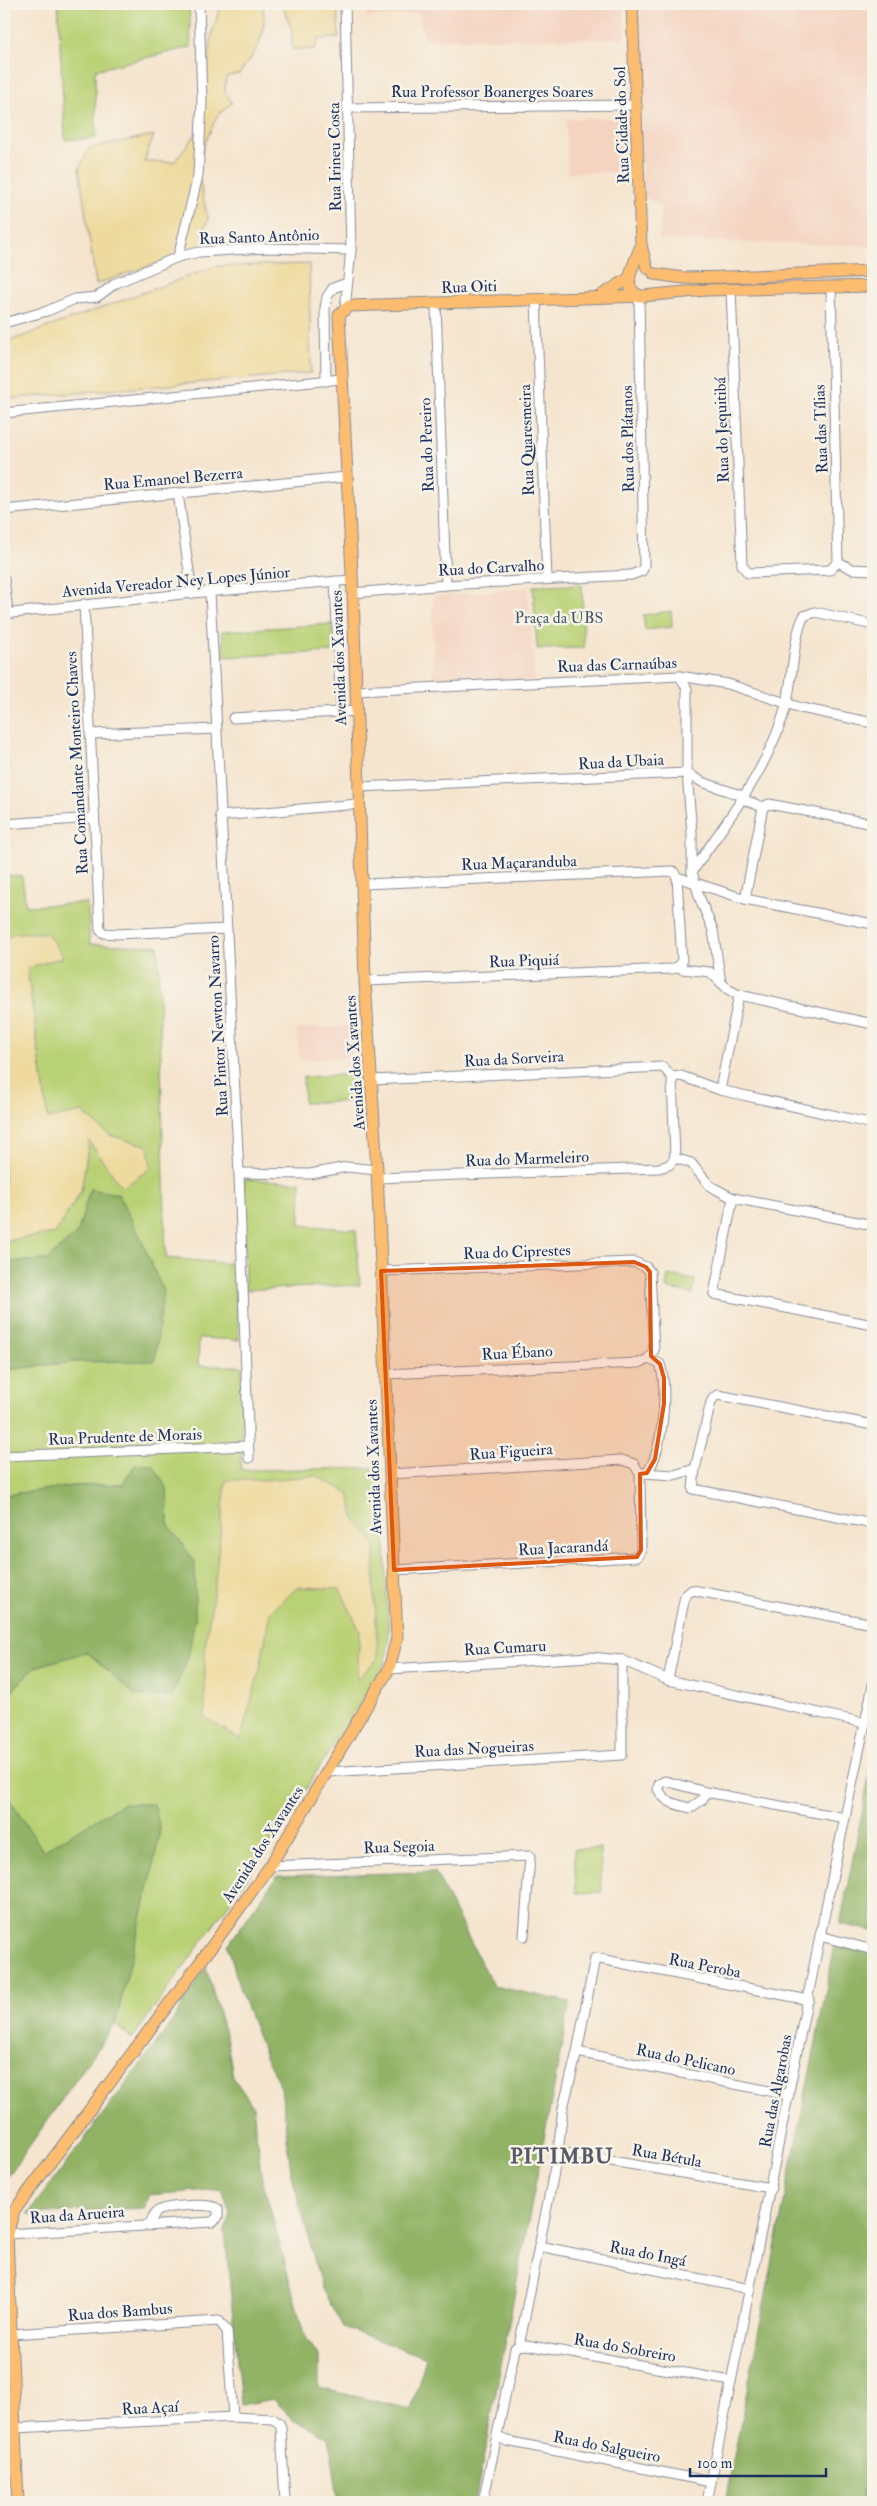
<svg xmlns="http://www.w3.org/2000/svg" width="877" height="2506" viewBox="0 0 877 2506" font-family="'IM FELL Double Pica',serif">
  <rect width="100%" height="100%" fill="#f7f3e8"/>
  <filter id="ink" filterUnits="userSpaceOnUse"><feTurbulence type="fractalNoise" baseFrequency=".02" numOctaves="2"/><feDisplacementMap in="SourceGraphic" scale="10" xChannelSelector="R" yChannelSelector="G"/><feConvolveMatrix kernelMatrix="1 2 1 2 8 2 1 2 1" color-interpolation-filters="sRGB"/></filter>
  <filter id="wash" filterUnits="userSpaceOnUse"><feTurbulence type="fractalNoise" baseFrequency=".0096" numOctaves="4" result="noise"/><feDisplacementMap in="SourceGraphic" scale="20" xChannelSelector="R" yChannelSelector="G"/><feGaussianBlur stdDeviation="1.12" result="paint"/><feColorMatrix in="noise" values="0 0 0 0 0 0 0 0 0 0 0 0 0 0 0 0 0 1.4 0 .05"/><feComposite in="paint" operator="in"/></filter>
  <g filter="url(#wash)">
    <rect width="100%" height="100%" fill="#f5e5cf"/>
    <g fill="#f4d3c1">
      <polygon points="367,4 623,4 625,39 425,39 419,13 366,18"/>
      <polygon points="638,4 873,4 873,246 659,240 660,205 643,196"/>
      <polygon points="622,118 624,172 568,173 566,119"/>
      <polygon points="528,588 535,680 433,684 433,596"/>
      <polygon points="352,1026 354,1057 299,1060 297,1029"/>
      <polygon points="4,2352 9,2487 9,2502 4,2502"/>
    </g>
    <g fill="#b9d175" stroke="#6a806a">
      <polygon points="58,4 189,4 191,47 95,70 96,138 65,140"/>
      <polygon points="582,585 584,648 537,649 533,586"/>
      <polygon points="671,611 672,627 645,630 643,615"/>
      <polygon points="332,624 333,652 224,657 222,631"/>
      <polygon points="4,875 22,876 26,906 87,903 90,944 158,946 166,1258 234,1264 239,1340 199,1338 198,1366 242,1366 241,1470 382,1468 389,1644 384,1665 266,1852 132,2039 115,2024 151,1878 160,1829 122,1804 43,1851 4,1791 4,1699 35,1667 87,1651 135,1695 179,1541 168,1524 167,1489 135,1465 123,1484 73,1486 4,1495 4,1370 73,1362 90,1189 78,1232 47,1260 4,1262 4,1241 55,1233 81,1191 89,1140 147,1146 109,1135 82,1112 48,1119 27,967 63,957 14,933 4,940"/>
      <polygon points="359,1074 361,1101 304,1103 303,1077"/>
      <polygon points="244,1179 301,1182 300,1225 356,1230 360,1285 245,1290"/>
      <polygon points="668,1275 695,1280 693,1294 666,1288"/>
      <polygon points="600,1848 602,1892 576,1893 574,1849"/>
    </g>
    <g fill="#92b366" stroke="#567162">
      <polygon points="90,1189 118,1194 139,1234 163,1291 155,1361 73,1362 4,1370 4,1262 47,1260 78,1232"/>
      <polygon points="135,1465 153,1465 167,1489 168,1524 195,1562 195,1618 188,1658 171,1697 135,1695 87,1652 35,1667 4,1699 4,1495 73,1486 123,1484"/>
      <polygon points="873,1756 873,1931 840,1924"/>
      <polygon points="4,1791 43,1851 122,1804 154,1804 160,1829 151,1878 115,2024 4,2182"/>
      <polygon points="435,1872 493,1986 570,2002 475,2502 378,2502 338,2497 329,2439 293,2419 273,2399 241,2405 225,2231 230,2213 222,2189 149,2195 144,2208 28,2214 170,2025 206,1967 227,2041 233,2077 253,2106 261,2174 304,2334 319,2357 319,2388 411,2409 426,2358 343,2327 322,2289 291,2172 281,2087 265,2056 240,1990 228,1945 277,1876"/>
      <polygon points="835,1945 873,1954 873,2445 862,2502 725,2502"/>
    </g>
    <g fill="#eeda9e" stroke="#84847e">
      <path d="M221 4H263C267 37 258 49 239 74L226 77 225 92 232 103 217 116 204 145 197 169 208 219 203 232 206 247 96 284 79 168 90 148 154 135 144 162H174L199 130 212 34Z"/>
      <polygon points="282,4 337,4 339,38 318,39 316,49 292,49 292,30"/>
      <polygon points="309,264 311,373 4,399 4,343 217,266"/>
      <polygon points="14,933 47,933 63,957 27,968 48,1119 82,1112 109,1135 148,1146 151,1168 122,1188 89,1141 81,1191 55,1233 4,1241 4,940"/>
      <polygon points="316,1476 349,1493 354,1518 375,1543 374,1585 378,1658 357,1680 360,1631 340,1589 298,1587 270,1612 260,1669 240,1740 205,1717 205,1646 215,1583 226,1480 263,1480"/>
    </g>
  </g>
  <g filter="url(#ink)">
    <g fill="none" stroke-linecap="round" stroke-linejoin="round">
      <g stroke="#888a96" stroke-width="11">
        <g id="minor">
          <polyline points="348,108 637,105"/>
          <polyline points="178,257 198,176 202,102 199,4"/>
          <polyline points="731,289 742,565 748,573 830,570 838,562 831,288"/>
          <polyline points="536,300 547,579"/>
          <polyline points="436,304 446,585"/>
          <polyline points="345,309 351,250 345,4"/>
          <polyline points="4,323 47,311 75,299 97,297 116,283 178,257 199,252 265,248 351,250"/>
          <polyline points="326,381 325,308 327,297 333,288 347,283"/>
          <polyline points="4,413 341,379"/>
          <polyline points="178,493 192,593"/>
          <polyline points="4,510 346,477"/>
          <polyline points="838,562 852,569 873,570"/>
          <polyline points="4,579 8,613"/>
          <polyline points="335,581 341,712"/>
          <polyline points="210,592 239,1173 249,1458"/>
          <polyline points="353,593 446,585 631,575 642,571 644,566 639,295"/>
          <polyline points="84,604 100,930 104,933 116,934 227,929"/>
          <polyline points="4,614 192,593 351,580"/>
          <polyline points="680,676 687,689 687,773 692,833 692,872 700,899 713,930 721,983"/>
          <polyline points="356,691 680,676 728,684 801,708 873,723"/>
          <polyline points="233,718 356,711"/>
          <polyline points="90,734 216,729"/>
          <polyline points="358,787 687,773 702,782 743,796 747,801 763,807 769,804 873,824"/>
          <polyline points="220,816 358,804"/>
          <polyline points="4,824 93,818"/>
          <path d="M692 872C728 819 771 766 787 702 792 680 794 634 804 616L815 612 873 625"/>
          <polyline points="677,877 745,899 873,924"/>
          <polyline points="363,884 673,871 677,877 682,962 679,966 672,969 365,981"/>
          <polyline points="745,899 763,807"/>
          <polyline points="679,966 682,969 710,972 729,990 739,995 873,1024"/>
          <polyline points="672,1077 681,1076 720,1090 873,1124"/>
          <polyline points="372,1080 663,1067 672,1077 675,1158"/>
          <polyline points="720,1090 739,995"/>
          <polyline points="675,1158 691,1163 710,1186 733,1198 873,1225"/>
          <polyline points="239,1173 310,1174 347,1167 377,1170"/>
          <polyline points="377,1178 659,1168 669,1165 675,1158"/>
          <polyline points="733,1198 714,1294 873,1325"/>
          <polyline points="381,1271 634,1262 646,1267 650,1272 654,1350 648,1359 639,1363 386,1374"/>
          <polyline points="873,1425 718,1395 714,1397 711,1402 695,1469 693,1489 873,1524"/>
          <polyline points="4,1456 248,1446"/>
          <polyline points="642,1473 674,1475 695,1469"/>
          <path d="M647 1473C663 1450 668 1390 660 1364L648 1359"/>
          <polyline points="390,1474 622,1460 634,1464 640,1474 641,1550 637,1557 394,1570"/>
          <polyline points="389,1669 590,1657 622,1660 668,1680 865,1723"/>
          <polyline points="668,1680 685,1596 692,1590 873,1624"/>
          <polyline points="327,1772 622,1755 622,1660"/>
          <path d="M706 1792 702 1800 690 1808C675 1804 665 1803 658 1789L659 1784 665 1781 706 1792 845 1818"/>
          <polyline points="270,1866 530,1856 524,1936"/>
          <polyline points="820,1936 873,1950"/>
          <polyline points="577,2052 789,2095"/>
          <polyline points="558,2152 771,2188"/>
          <path d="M7 2234 212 2222 218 2217V2209C211 2202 166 2206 158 2211 153 2214 152 2220 150 2224"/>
          <polyline points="539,2246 750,2289"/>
          <polyline points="11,2334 219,2321 227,2331 233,2417"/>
          <polyline points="519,2346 558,2152 563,2108 577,2052 595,1958 809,2000"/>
          <polyline points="15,2428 233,2417 273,2419 279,2423 281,2427 285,2502"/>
          <polyline points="497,2437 507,2441 711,2482"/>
          <polyline points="483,2502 515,2349 519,2346 526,2345 731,2381"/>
          <polyline points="707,2502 820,1936 873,1685"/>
          <polyline points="871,2502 873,2489"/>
        </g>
      </g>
      <g stroke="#888a96" stroke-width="13">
        <g id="major">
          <polyline points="632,4 641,245 647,268"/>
          <polyline points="654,274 684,278 728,277 873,271"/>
          <polyline points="602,295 628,279"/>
          <path d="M638 295C619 285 637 260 641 245"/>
          <polyline points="18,2502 7,2234 14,2211 207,1953 270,1866 389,1669 397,1638 377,1170 365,981 353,593 339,315 349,306 643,296 706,290 873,286"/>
        </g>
      </g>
      <use href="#minor" stroke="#fff" stroke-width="9"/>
      <use href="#major" stroke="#fcbd6f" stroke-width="11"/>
    </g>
  </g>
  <path fill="#de5710" fill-opacity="0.2" stroke="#de5710" stroke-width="4" stroke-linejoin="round" d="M634 1262 646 1267 650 1272 651 1356 660 1364 664 1378V1404L655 1459 647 1473 640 1474 641 1550 637 1557 394 1570 381 1271Z"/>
  <g text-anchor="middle" stroke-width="5" stroke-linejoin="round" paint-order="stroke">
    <g font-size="16" fill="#1b2f5e" stroke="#f7f3e8">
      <text x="492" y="97">Rua Professor Boanerges Soares</text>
      <text transform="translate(621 125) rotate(-92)" y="6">Rua Cidade do Sol</text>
      <text transform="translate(334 157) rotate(-91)" y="6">Rua Irineu Costa</text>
      <text transform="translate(259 236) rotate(-2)" y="6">Rua Santo Antônio</text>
      <text transform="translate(469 286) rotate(-2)" y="6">Rua Oiti</text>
      <text transform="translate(820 429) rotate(-92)" y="6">Rua das Tílias</text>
      <text transform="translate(721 430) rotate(-92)" y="6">Rua do Jequitibá</text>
      <text transform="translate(627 439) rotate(-91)" y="6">Rua dos Plátanos</text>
      <text transform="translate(526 440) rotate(-92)" y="6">Rua Quaresmeira</text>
      <text transform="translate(426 445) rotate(-92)" y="6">Rua do Pereiro</text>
      <text transform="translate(173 478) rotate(-5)" y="6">Rua Emanoel Bezerra</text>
      <text transform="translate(491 567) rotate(-3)" y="6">Rua do Carvalho</text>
      <text transform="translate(176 581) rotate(-5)" y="6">Avenida Vereador Ney Lopes Júnior</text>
      <text transform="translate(338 658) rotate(-92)" y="6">Avenida dos Xavantes</text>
      <text transform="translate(617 664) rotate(-2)" y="6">Rua das Carnaúbas</text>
      <text transform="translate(621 761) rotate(-3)" y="6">Rua da Ubaia</text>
      <text transform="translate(76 763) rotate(-93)" y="6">Rua Comandante Monteiro Chaves</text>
      <text transform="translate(519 862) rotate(-2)" y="6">Rua Maçaranduba</text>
      <text transform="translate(524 960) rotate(-2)" y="6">Rua Piquiá</text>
      <text transform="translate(217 1026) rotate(-93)" y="6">Rua Pintor Newton Navarro</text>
      <text transform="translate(514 1058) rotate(-3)" y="6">Rua da Sorveira</text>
      <text transform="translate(354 1063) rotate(-94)" y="6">Avenida dos Xavantes</text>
      <text transform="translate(527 1158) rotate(-2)" y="6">Rua do Marmeleiro</text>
      <text transform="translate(517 1251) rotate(-2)" y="6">Rua do Ciprestes</text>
      <text transform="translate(517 1352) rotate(-3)" y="6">Rua Ébano</text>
      <text transform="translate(125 1436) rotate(-2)" y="6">Rua Prudente de Morais</text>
      <text transform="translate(511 1451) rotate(-4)" y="6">Rua Figueira</text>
      <text transform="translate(373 1467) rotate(-92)" y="6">Avenida dos Xavantes</text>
      <text transform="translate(563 1547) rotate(-3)" y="6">Rua Jacarandá</text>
      <text transform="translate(505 1647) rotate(-3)" y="6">Rua Cumaru</text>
      <text transform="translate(474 1748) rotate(-3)" y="6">Rua das Nogueiras</text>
      <text transform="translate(262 1844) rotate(-57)" y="6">Avenida dos Xavantes</text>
      <text transform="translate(399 1846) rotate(-2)" y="6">Rua Segoia</text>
      <text transform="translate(705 1965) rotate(11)" y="6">Rua Peroba</text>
      <text transform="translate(686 2059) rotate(12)" y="6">Rua do Pelicano</text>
      <text transform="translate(775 2091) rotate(-79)" y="6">Rua das Algarobas</text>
      <text transform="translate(667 2155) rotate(10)" y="6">Rua Bétula</text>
      <text transform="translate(77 2214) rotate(-4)" y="6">Rua da Arueira</text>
      <text transform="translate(648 2253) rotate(11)" y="6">Rua do Ingá</text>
      <text transform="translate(120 2311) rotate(-4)" y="6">Rua dos Bambus</text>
      <text transform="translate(625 2347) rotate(10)" y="6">Rua do Sobreiro</text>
      <text transform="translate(150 2407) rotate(-3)" y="6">Rua Açaí</text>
      <text transform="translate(607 2446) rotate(11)" y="6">Rua do Salgueiro</text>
    </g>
    <g font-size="16" fill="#425864" stroke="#f7f3e8">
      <text x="559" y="623">Praça da UBS</text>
    </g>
    <g font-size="21" font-weight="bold" letter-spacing="1" fill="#575968" stroke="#f7f3e8">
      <text x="562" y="2163">PITIMBU</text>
    </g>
  </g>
  <rect width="877" height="2506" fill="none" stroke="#f7f3e8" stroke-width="20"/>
  <path d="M690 2468v8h136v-8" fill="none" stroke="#1b2f5e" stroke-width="2.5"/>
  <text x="697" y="2468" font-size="15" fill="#1b2f5e" stroke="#f7f3e8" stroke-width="4" paint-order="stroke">100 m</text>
</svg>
